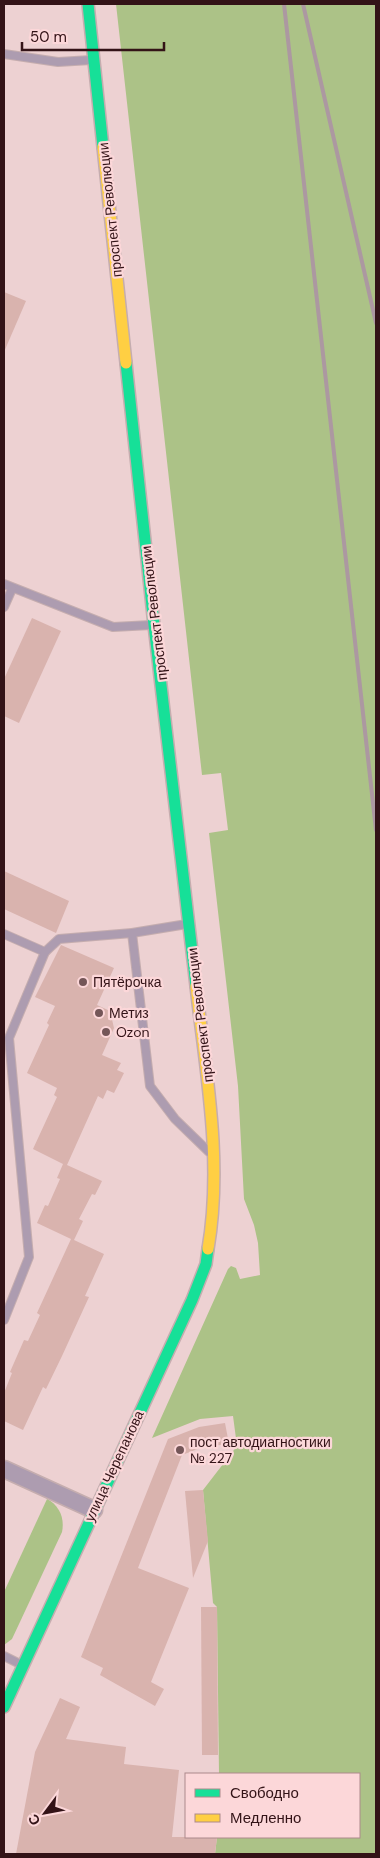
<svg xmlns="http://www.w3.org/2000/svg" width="380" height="1858" viewBox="0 0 380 1858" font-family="'DM Sans',sans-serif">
  <rect width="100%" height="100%" fill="#edd1d2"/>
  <g fill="#acc287">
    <polygon points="116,4 376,4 376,1854 215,1854 217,1837 359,1837 359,1774 219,1774 217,1607 213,1603 203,1490 237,1446 233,1416 200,1419 152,1438 228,1269 231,1266 236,1268 240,1279 260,1275 258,1243 254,1225 244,1199 238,1086 209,833 228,830 221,773 202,775"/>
    <path d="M47 1499C59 1505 65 1518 62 1532L12 1639 4 1645V1592Z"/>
  </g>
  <g fill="#d9b3ae">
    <polygon points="4,292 26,301 4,352"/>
    <polygon points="32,618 61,631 19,723 4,716 4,679"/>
    <polygon points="4,871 69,901 56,933 4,909"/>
    <polygon points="61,945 114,968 97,1005 110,1011 114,1028 102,1055 121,1063 117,1070 124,1073 114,1093 107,1090 103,1099 98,1096 67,1165 102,1181 95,1195 92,1194 79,1219 83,1221 74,1240 104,1254 85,1296 89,1297 62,1356 46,1389 43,1387 23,1430 4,1421 4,1393 12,1373 10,1372 24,1340 28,1341 40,1315 37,1313 71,1239 37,1223 45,1205 48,1206 60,1179 57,1178 63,1164 33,1149 57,1097 54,1095 57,1088 27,1073 49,1025 47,1023 55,1006 35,997"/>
    <polygon points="225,1423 229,1444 203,1447 182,1455 138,1568 189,1588 151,1682 164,1689 155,1706 100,1675 103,1668 81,1657 168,1439 199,1427"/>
    <polygon points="203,1490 208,1541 193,1578 185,1491"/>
    <polygon points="201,1607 217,1607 218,1755 202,1755"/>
    <polygon points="60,1698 80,1707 66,1739 126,1747 124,1764 179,1770 172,1837 217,1837 215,1854 16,1854 35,1752"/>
  </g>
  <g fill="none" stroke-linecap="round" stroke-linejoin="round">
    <g stroke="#c5adaf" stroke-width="10">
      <g id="lane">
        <polyline points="4,54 58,62 91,60"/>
        <polyline points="4,584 113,627 151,625"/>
        <polyline points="4,607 12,589"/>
        <polyline points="132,933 150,1086 175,1119 209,1152"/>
        <polyline points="4,934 45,952 59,939 132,933 187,924"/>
        <polyline points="4,1320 29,1257 9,1038 45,952"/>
        <polyline points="4,1656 22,1665"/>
      </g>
    </g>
    <g stroke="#c5adaf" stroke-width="19">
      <polyline id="street" points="4,1469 94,1510"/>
    </g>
    <g stroke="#c5adaf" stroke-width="14">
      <g id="fast">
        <polyline points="88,4 103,147"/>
        <polyline points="126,363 154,625 196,986"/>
        <polyline points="4,1707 192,1300 206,1264 208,1249"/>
      </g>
    </g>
    <g stroke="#c5adaf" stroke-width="14">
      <g id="slow">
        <polyline points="103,147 126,363"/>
        <path d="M196 986C206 1073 223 1162 208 1249"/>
      </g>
    </g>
    <use href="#lane" stroke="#ad9cb0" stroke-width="8"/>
    <use href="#street" stroke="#ad9cb0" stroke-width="16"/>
    <use href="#fast" stroke="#16e098" stroke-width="11"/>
    <use href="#slow" stroke="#ffcf43" stroke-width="11"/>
    <g stroke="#ac98a1" stroke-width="4">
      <polyline points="284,4 376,830"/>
      <polyline points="303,4 376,323"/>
    </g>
  </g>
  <g fill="#745658" stroke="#fcd7d9" stroke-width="2">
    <circle cx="83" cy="982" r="5"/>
    <circle cx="99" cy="1013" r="5"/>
    <circle cx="106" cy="1032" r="5"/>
    <circle cx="180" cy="1450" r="5"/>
  </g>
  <g text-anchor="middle" stroke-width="4.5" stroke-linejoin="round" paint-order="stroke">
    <g font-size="14" fill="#331317" stroke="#fcd7d9">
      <text transform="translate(110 210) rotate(-96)" y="5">проспект Революции</text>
      <text transform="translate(154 613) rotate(-97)" y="5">проспект Революции</text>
      <text transform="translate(200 1015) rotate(-97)" y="5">проспект Революции</text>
      <text transform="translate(114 1466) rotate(-65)" y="5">улица Черепанова</text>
    </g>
    <g font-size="14" fill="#331317" stroke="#fcd7d9" text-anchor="start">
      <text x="93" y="987">Пятёрочка</text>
      <text x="109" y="1018">Метиз</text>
      <text x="116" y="1037">Ozon</text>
      <text x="190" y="1447">пост автодиагностики<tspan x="190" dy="16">№ 227</tspan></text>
    </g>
  </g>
  <rect width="380" height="1858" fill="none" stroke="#331317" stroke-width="10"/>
  <rect x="185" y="1773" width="175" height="65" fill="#fcd7d9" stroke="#ac898b"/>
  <rect x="195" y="1789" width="25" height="8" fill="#16e098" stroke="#ac898b"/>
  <text x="230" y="1798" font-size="15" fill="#331317">Свободно</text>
  <rect x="195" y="1814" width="25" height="8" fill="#ffcf43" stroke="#ac898b"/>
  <text x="230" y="1823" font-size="15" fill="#331317">Медленно</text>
  <g transform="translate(45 1813) rotate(238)" stroke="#fcd7d9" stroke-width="4" paint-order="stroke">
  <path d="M0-4L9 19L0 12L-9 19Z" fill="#331317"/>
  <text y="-8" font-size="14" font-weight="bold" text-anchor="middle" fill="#331317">С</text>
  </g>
  <path d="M22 42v8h142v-8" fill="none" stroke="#331317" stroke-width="2.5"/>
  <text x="30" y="42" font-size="15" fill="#331317" stroke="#fcd7d9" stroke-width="4" paint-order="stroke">50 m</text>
</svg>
